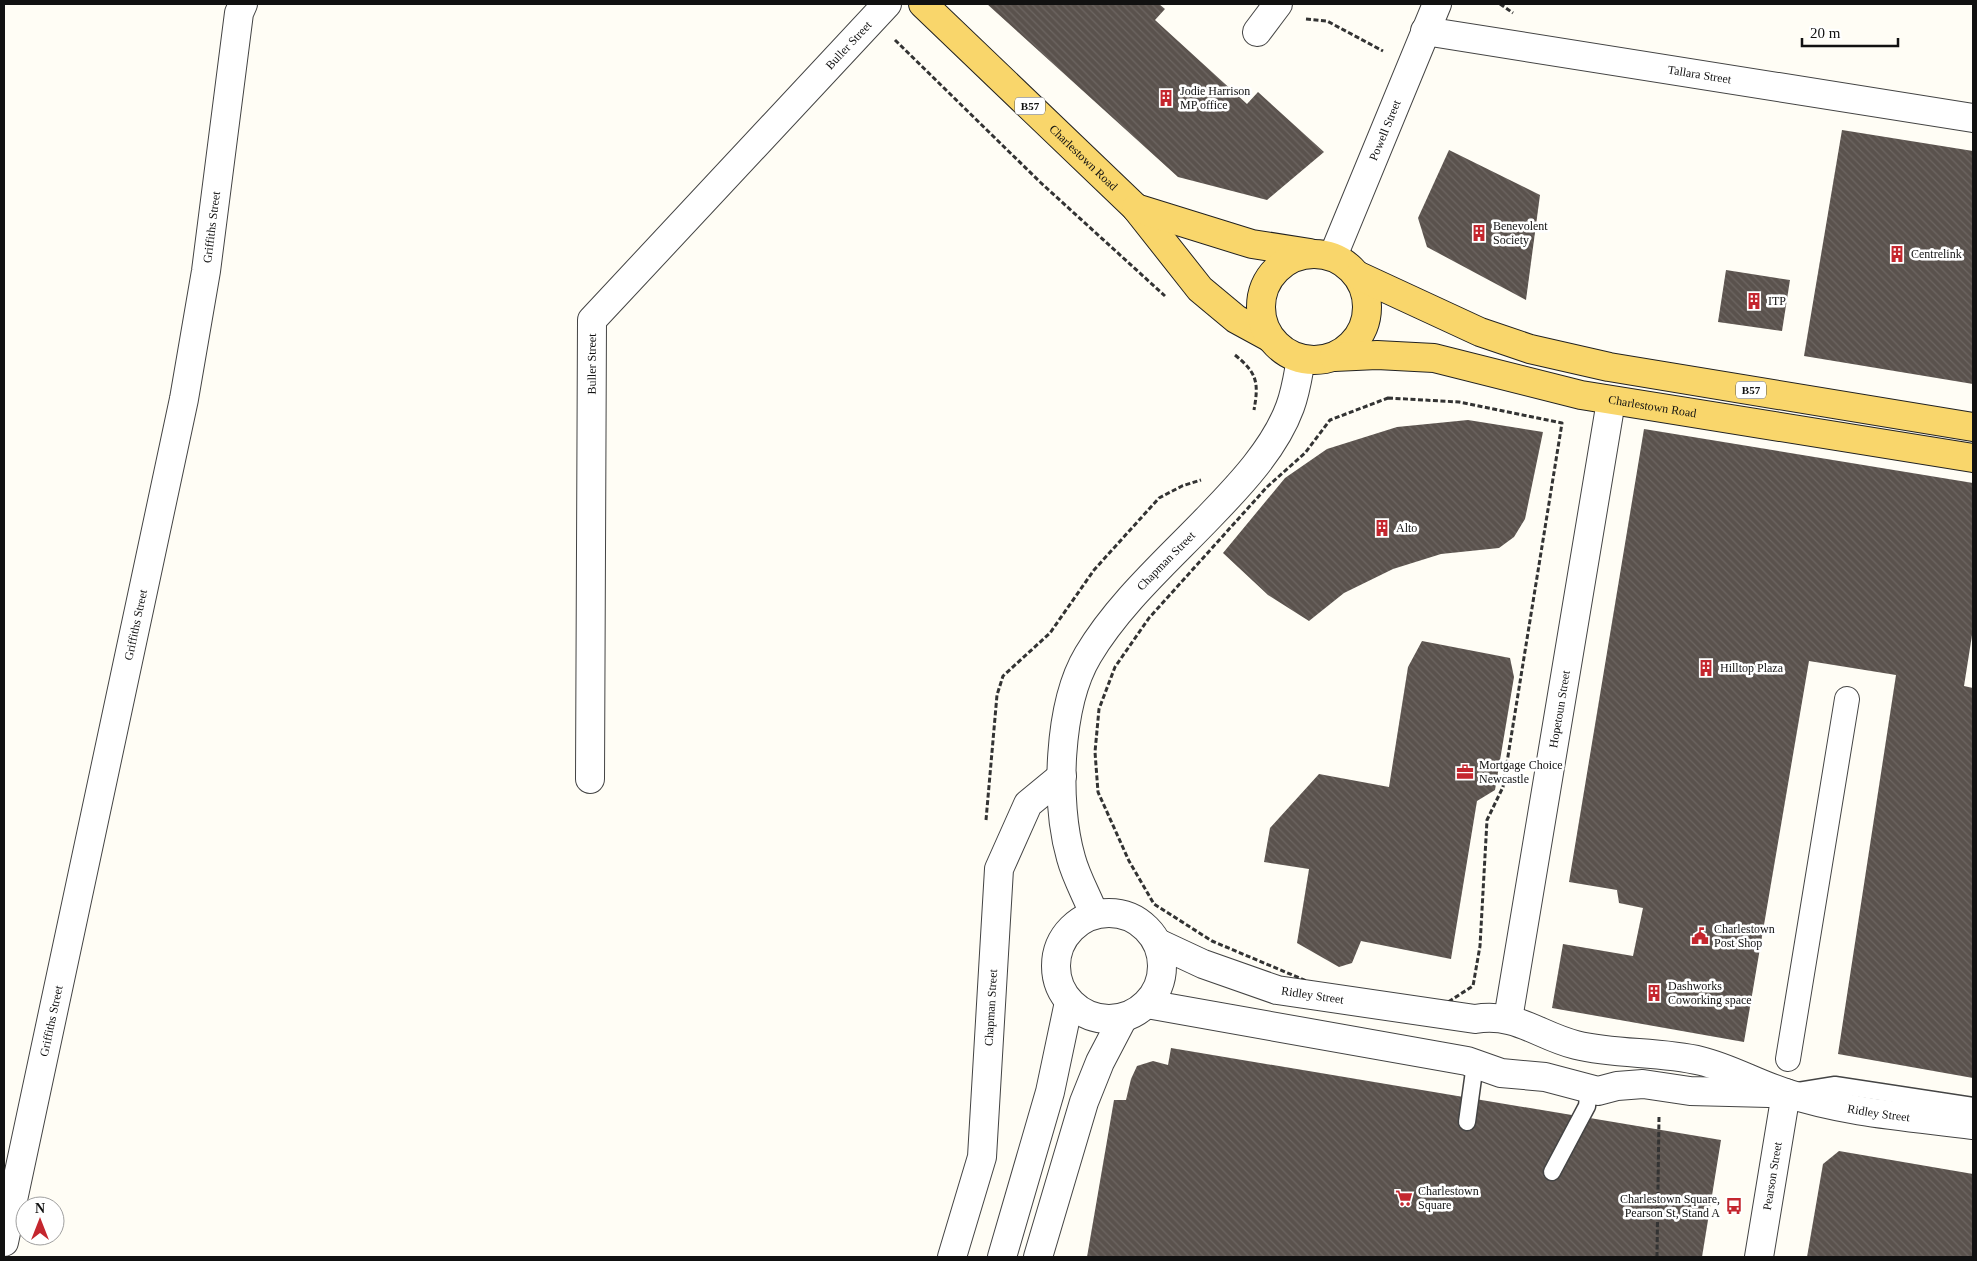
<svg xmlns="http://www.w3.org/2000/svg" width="1977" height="1261" viewBox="0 0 1977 1261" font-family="Georgia,serif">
  <defs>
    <pattern id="building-back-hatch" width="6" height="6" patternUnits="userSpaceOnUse" patternTransform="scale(1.25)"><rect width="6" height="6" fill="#5a524d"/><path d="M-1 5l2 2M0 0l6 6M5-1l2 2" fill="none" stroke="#6d6662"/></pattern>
  </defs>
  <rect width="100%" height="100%" fill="#fffdf5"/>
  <g fill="url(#building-back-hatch)">
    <polygon points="987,4 1159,4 1165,9 1155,20 1247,104 1258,92 1324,152 1267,200 1178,177"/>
    <polygon points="1842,130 1973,151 1973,384 1804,356"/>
    <polygon points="1449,150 1540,195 1526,300 1427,247 1418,218"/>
    <polygon points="1726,270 1790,280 1782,331 1718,322"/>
    <polygon points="1468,420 1543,432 1525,519 1514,537 1499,548 1441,554 1393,569 1344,593 1309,621 1268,595 1223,553 1285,478 1327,449 1397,427"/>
    <polygon points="1644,429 1973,483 1973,629 1964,686 1973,688 1973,1078 1838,1054 1896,675 1809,661 1744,1042 1552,1008 1563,944 1633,956 1643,908 1619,903 1617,890 1569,882"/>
    <polygon points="1422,641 1510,658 1514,677 1495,790 1477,801 1451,959 1361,941 1352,963 1339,967 1297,943 1309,869 1264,862 1270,828 1319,774 1389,787 1408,667"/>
    <polygon points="1171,1048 1721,1140 1702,1257 1087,1257 1114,1100 1126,1100 1131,1079 1137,1066 1153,1061 1168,1065"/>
    <polygon points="1839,1151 1973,1174 1973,1257 1807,1257 1823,1164"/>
  </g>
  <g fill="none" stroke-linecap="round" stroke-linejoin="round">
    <g stroke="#444" stroke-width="19">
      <g id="service">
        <polyline points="1798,1091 1835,1085 1973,1106"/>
        <polyline points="1467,1122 1475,1064"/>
        <polyline points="1552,1172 1587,1106 1589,1088"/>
      </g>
    </g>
    <g stroke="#444" stroke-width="26">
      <polyline id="pedestrian" points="1788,1059 1847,699"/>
    </g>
    <g stroke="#444" stroke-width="30">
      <g id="minor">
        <path id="s1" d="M1425 31 1973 118"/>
        <polyline points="1257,32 1278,4"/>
        <path id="s2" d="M1333 256 1437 4"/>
        <path id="s3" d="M590 779 592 320 887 4"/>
        <path id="s4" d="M1508 1019 1611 401"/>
        <path id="s5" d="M952 1257 982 1157 999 869 1028 804 1062 776"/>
      </g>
    </g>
    <g stroke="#444" stroke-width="30">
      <g id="tertiary">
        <circle cx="1109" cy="966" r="53"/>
        <path id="s6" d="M1094 914C1087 896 1076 877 1071 858 1055 803 1058 705 1088 655 1119 603 1168 560 1210 516 1240 485 1275 448 1290 407 1296 391 1298 375 1301 359"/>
        <path id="s7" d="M1158 943 1203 964 1277 990 1475 1019C1516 1012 1539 1036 1576 1045 1617 1055 1660 1051 1701 1061 1730 1068 1757 1084 1786 1093 1846 1113 1911 1117 1973 1125"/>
        <polyline points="1147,1004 1467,1061 1501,1073 1545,1077 1598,1091 1617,1086 1643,1084 1690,1091 1769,1093"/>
        <path id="s8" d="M4 1242 184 399 206 271 239 13 243 4"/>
        <polyline points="1002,1257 1050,1092 1069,1002"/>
        <polyline points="1038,1257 1084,1102 1100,1062 1123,1018"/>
        <path id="s9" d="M1759 1257 1786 1093"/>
      </g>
    </g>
    <g stroke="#222" stroke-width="30">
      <g id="primary">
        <path id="s10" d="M923 4 1136 208 1200 289 1236 319 1269 337"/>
        <polyline points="1136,208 1252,244 1310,253"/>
        <circle cx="1314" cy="307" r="53"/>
        <polyline points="1359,276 1480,332 1530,349 1609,367 1973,427"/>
        <path id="s11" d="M1334 357 1377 355 1434 358 1581 395 1973 458"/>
      </g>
    </g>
    <g stroke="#333" stroke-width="3" stroke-dasharray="5 2.5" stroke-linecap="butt">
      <polyline points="1500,4 1513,13"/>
      <polyline points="1306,19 1327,21 1383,51"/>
      <polyline points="895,40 1040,182 1165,296"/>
      <path d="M1235 355C1257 373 1259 382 1254 410"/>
      <polygon points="1388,398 1459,402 1562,423 1503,787 1487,820 1480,946 1473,986 1448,1002 1377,996 1309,982 1212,941 1154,904 1129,861 1098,792 1095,752 1099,709 1115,667 1149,618 1267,487 1305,453 1330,420"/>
      <polyline points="986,820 997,695 1003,676 1050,633 1094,570 1159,498 1182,486 1201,480"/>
      <polyline points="1657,1257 1659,1117"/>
    </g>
    <use href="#service" stroke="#fff" stroke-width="16"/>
    <use href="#pedestrian" stroke="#fff" stroke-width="24"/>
    <use href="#minor" stroke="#fff" stroke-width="28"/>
    <use href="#tertiary" stroke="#fff" stroke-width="28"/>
    <use href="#primary" stroke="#f9d66b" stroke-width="28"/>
  </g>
  <defs>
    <g id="building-bare" transform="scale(1.35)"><path d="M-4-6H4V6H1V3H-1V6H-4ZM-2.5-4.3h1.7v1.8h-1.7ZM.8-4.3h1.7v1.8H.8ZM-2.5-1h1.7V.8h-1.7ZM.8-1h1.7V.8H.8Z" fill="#c4262e" stroke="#fff" stroke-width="2.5" paint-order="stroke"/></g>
    <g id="office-bare" transform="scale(1.35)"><path d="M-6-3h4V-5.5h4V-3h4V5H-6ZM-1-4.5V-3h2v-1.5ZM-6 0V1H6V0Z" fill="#c4262e" stroke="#fff" stroke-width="2.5" paint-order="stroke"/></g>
    <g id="civic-bare" transform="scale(1.35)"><path d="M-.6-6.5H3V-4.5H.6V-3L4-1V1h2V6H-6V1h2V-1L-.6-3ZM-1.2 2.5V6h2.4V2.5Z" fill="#c4262e" stroke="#fff" stroke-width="2.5" paint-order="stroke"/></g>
    <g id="supermarket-bare" transform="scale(1.35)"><path d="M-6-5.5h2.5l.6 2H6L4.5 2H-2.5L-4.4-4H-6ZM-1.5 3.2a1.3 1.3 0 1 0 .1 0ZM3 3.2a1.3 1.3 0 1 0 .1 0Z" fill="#c4262e" stroke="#fff" stroke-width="2.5" paint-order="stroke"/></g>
    <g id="bus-bare" transform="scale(1.35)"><path d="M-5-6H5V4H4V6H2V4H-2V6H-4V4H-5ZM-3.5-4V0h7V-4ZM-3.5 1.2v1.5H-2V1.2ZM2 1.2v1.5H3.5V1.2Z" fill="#c4262e" stroke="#fff" stroke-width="2.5" paint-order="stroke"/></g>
  </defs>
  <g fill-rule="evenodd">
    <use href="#building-bare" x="1166" y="98"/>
    <use href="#building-bare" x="1479" y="233"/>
    <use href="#building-bare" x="1897" y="254"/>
    <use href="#building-bare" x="1754" y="301"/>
    <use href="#building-bare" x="1382" y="528"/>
    <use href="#building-bare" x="1706" y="668"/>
    <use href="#office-bare" x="1465" y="772"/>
    <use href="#civic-bare" x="1700" y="936"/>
    <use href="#building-bare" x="1654" y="993"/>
    <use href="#supermarket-bare" x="1404" y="1198"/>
    <use href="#bus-bare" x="1734" y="1206"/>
  </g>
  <g text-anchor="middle" stroke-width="5" stroke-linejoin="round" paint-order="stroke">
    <g fill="#fff" stroke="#585858" stroke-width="1">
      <rect x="1015" y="97.5" width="30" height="17" rx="4"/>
      <rect x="1736" y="381.5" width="30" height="17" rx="4"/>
    </g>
    <g font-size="11" font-weight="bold" fill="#111">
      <text x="1030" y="110">B57</text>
      <text x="1751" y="394">B57</text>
    </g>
    <g font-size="12" fill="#111" stroke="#fff">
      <text dy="4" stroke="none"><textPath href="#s3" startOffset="835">Buller Street</textPath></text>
      <text dy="4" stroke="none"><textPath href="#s1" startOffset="278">Tallara Street</textPath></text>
      <text dy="4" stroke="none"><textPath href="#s2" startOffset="136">Powell Street</textPath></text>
      <text dy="4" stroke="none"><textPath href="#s10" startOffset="222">Charlestown Road</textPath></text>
      <text dy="4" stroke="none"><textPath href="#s8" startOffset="1036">Griffiths Street</textPath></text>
      <text dy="4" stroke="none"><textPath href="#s3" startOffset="415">Buller Street</textPath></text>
      <text dy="4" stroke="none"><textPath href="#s11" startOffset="324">Charlestown Road</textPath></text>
      <text dy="4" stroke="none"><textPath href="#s6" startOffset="391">Chapman Street</textPath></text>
      <text dy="4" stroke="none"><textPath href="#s8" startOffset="631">Griffiths Street</textPath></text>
      <text dy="4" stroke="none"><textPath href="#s4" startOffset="314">Hopetoun Street</textPath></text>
      <text dy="4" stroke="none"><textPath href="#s7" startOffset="164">Ridley Street</textPath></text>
      <text dy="4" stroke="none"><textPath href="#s5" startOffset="254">Chapman Street</textPath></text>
      <text dy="4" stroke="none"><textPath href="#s8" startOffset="226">Griffiths Street</textPath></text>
      <text dy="4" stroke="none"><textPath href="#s7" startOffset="746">Ridley Street</textPath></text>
      <text dy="4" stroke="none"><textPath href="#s9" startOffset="82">Pearson Street</textPath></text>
    </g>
    <g font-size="12" fill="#111" stroke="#fff" text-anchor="start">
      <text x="1180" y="95">Jodie Harrison<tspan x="1180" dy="14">MP office</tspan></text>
      <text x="1493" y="230">Benevolent<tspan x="1493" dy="14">Society</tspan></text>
      <text x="1911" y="258">Centrelink</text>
      <text x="1768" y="305">ITP</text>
      <text x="1396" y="532">Alto</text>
      <text x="1720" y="672">Hilltop Plaza</text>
      <text x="1479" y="769">Mortgage Choice<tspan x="1479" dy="14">Newcastle</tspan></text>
      <text x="1714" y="933">Charlestown<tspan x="1714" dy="14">Post Shop</tspan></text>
      <text x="1668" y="990">Dashworks<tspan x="1668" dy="14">Coworking space</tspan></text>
      <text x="1418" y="1195">Charlestown<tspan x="1418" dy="14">Square</tspan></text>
      <text x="1720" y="1203" text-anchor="end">Charlestown Square,<tspan x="1720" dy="14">Pearson St, Stand A</tspan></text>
    </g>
  </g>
  <rect width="1977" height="1261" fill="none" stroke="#111111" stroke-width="10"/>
  <g transform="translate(40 1221)"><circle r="24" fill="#ffffff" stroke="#a0a0a0"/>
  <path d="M0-4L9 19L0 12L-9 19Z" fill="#c4262e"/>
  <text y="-8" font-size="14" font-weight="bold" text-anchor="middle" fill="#111111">N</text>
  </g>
  <path d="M1802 38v8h96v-8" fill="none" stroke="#111111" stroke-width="2.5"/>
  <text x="1810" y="38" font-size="15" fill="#111111" stroke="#ffffff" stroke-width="4" paint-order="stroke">20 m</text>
</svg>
